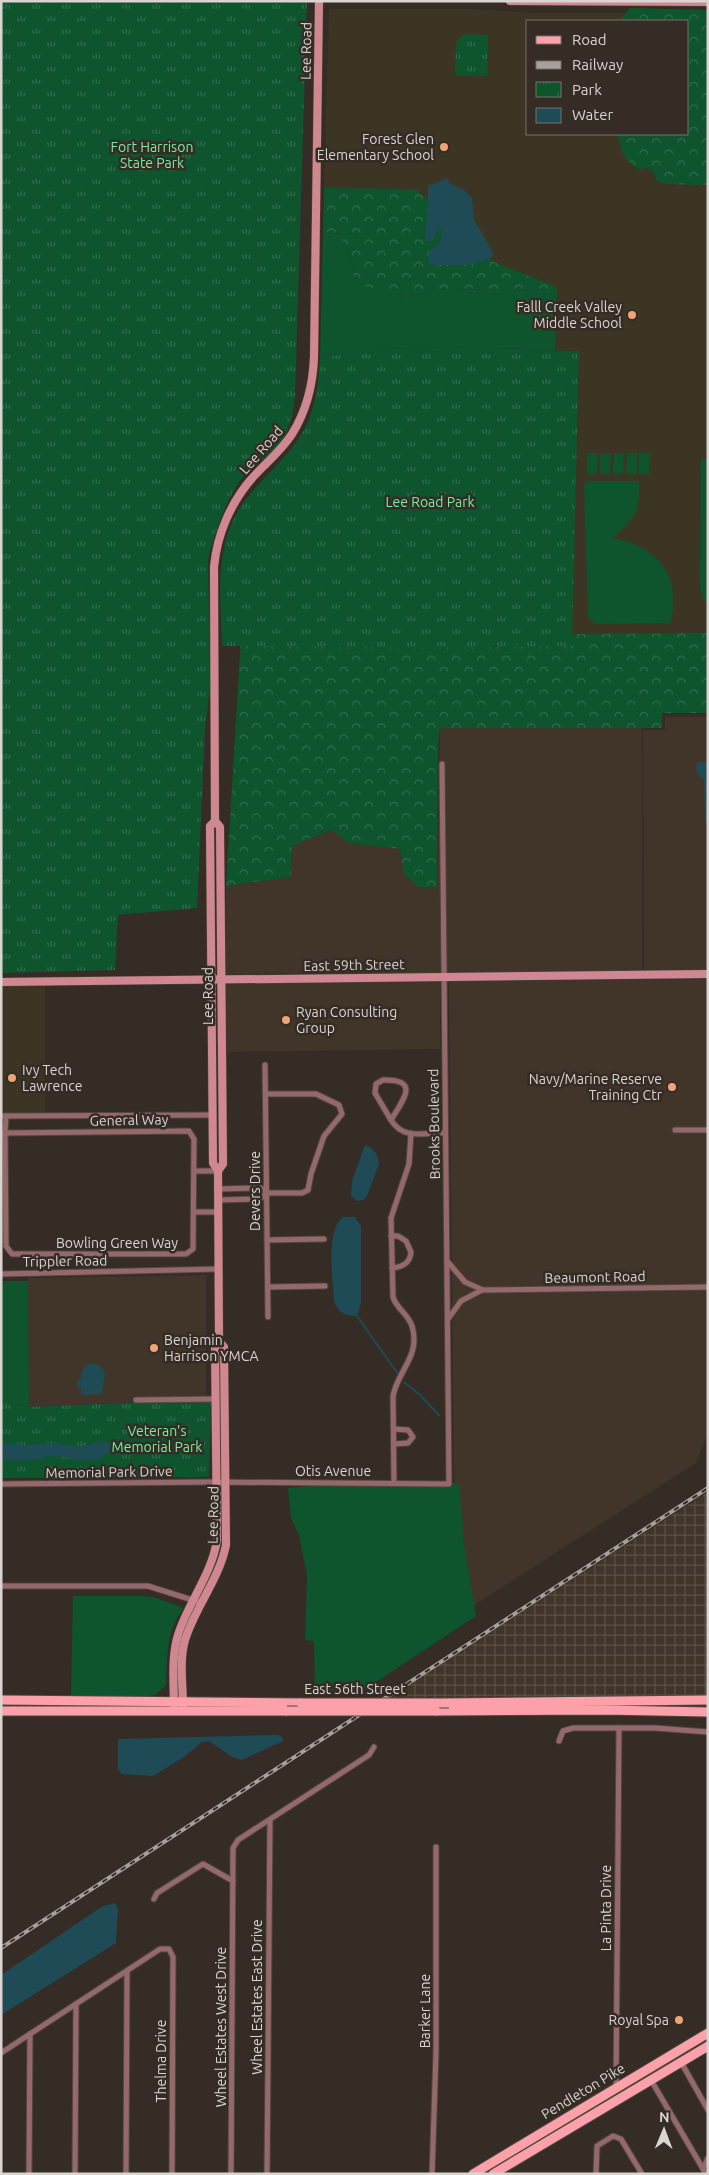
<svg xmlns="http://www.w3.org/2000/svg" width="709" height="2175" viewBox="0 0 709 2175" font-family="Ubuntu,sans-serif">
  <defs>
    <pattern id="industrial-grid" width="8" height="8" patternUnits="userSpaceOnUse" patternTransform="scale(1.25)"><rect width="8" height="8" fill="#413428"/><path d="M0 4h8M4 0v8" fill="none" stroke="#5c5046"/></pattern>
    <pattern id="forest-crowns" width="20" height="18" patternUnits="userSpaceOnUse" patternTransform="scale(1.25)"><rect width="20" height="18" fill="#0e552e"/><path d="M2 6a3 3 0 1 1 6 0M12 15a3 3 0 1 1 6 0" fill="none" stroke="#306d4b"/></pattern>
    <pattern id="park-tufts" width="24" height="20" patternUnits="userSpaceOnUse" patternTransform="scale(1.25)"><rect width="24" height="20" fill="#0e552e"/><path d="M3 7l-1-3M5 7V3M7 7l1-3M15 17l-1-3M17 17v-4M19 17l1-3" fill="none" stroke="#306d4b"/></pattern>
  </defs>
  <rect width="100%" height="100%" fill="#342c25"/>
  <g fill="#413428">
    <polygon points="665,717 708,717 708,971 644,971 643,730 665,730"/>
    <polygon points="440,728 642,728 642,972 225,974 226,886 291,877 292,846 333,830 348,843 400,849 437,887"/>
    <polygon points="440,979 440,1049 227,1052 225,984"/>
    <polygon points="708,979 708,1433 696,1463 465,1611 454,1480 449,981"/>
    <polygon points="206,1275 206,1399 29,1407 28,1278"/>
  </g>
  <polygon fill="url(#industrial-grid)" points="708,1492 708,1696 385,1700"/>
  <g fill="#3c3523" fill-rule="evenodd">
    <path d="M329 9H471L538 13H708V646H572L579 351 555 350 557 287 494 262 416 189 324 188ZM528 21H688V134H528Z"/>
    <polygon points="45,985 45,1113 1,1114 1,986"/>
  </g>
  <g fill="#0e552e">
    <polygon points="323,232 339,235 351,257 354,277 375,289 397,289 407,297 440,289 557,291 555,350 487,348 477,351 455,346 417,349 382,348 361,350 348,354 320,357"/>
    <polygon points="587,453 598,453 597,474 587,474"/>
    <polygon points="600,453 611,453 610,474 600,474"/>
    <polygon points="614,453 624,453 623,474 613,474"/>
    <polygon points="627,453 637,453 637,474 626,474"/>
    <polygon points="639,453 650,453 649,474 639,474"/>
    <polygon points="701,459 708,459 708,606 702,597 700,583"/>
    <path d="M591 481H639C640 512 636 518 612 538 657 545 683 577 670 623L594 624 588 617 584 486 587 482Z"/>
    <polygon points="1,1281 28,1281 29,1407 1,1401"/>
    <polygon points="459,1483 464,1544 476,1616 358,1694 315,1695 314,1642 305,1639 307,1575 299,1535 291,1518 288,1488 323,1485"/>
    <path d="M73 1596H141L153 1597 184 1608C166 1628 167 1660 166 1685L155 1695 139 1697 71 1696Z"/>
  </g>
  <g fill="url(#forest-crowns)">
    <path d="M630 8 708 10V185L666 184 657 181 652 170 647 168 640 170C633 165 626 161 623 153 620 146 621 140 616 134H688V21H620Z"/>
    <polygon points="324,188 416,189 494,262 557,287 557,291 440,289 407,297 397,289 375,289 359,284 354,277 351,257 339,235 323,232"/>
    <polygon points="708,633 708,713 662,713 662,728 440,728 438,744 437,887 418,887 404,874 400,849 348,843 332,830 292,846 291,877 226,886 241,637"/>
  </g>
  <g fill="url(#park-tufts)">
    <path d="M1 1H307L295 397C292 419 288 440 269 455 257 465 244 473 236 487 224 507 213 538 208 560L210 688 205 729 197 908 118 915 115 970 1 973Z"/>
    <polygon points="464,34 488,35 487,76 455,75 456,42"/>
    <path d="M455 346 477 351 487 348 579 351 572 646 437 648 222 646C221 609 216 566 229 530 242 494 274 472 296 443 315 417 318 388 320 357L348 354 361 350 382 348 417 349Z"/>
    <polygon points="211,1399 209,1477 1,1478 1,1401 29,1407"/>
  </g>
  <g fill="#1f4b56">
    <path d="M448 178 450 184 464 190 472 198 474 219 493 253 492 257 488 260 467 265H431L428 262 429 252C439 244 446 240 439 226L432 241H425L428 203V186Z"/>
    <path d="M698 762H708V830L705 820 704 780C697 774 694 771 698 762Z"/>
    <path d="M365 1145C373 1147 379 1156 379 1164L367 1196 363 1200 357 1201 351 1196 352 1181Z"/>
    <path d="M343 1217H355L361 1226V1304L357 1316C345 1316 338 1313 334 1301 333 1279 325 1232 343 1217Z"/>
    <path d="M93 1363 100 1366 105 1372 102 1394 81 1395V1387L78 1389 77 1381 81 1380C81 1371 83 1365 93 1363Z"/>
    <path d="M101 1441 112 1444C103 1472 72 1455 52 1456 46 1456 40 1459 33 1460 23 1461 12 1460 1 1460V1443L28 1445 55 1443 72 1446H83Z"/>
    <polygon points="278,1735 282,1737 283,1741 242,1760 232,1757 209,1741 202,1742 184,1757 153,1776 122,1774 118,1769 118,1739"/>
    <polygon points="115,1903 118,1908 116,1943 1,2015 1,1975 103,1906"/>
  </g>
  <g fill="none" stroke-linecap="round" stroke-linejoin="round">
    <g stroke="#1f4b56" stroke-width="2">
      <polyline points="357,1316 398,1374"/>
      <polyline points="404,1382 420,1395 439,1415"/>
    </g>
    <g stroke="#4f4740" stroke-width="7">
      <g id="street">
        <polyline points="265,1065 268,1317"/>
        <path d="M383 1080C421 1079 403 1100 391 1120L375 1093 376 1084Z"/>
        <polyline points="1,1116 212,1115"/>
        <path d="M391 1120C403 1140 424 1133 445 1133"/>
        <polyline points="675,1130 708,1130"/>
        <polyline points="5,1133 189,1131 194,1139 193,1249 186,1254 12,1254 6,1246 5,1133 6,1116"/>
        <polyline points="194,1171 218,1171"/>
        <polyline points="218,1189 261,1188 267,1193"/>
        <polyline points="218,1200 260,1199 267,1193 302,1193 308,1190 311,1174 324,1136 342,1114 339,1105 316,1094 266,1094"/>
        <polyline points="195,1212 218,1212"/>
        <path d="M391 1236H398L406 1241 411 1252C410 1263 403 1267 392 1268"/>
        <polyline points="267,1240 324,1239"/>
        <polyline points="447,1261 465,1282 483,1290 708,1287"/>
        <polyline points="1,1274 219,1269"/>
        <polyline points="268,1287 325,1286"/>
        <polyline points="448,1319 461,1301 482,1290"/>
        <polyline points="136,1400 215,1399"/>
        <polyline points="394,1429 408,1430 413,1437 408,1443 394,1444"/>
        <path d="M394 1483 393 1396C398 1370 421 1356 412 1326 408 1314 396 1308 393 1297L391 1218 409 1164 411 1133"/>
        <polyline points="1,1484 211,1482 449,1484 442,764"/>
        <polyline points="1,1586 148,1586 202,1603"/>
        <polyline points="559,1741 563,1731 573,1728 655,1728 708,1732"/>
        <polyline points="154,1899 157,1893 203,1864 233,1881"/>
        <polyline points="1,2053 160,1949 169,1949 173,1957 172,2174"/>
        <polyline points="681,2062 708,2110"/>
        <polyline points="651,2080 706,2174"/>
        <polyline points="616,2088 619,1728"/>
        <polyline points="703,2169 708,2158"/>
        <polyline points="29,2174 30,2034"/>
        <polyline points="75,2174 76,2004"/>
        <polyline points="126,2174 127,1971"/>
        <polyline points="231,2174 233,1848 238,1840 369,1755 374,1747"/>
        <polyline points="267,2174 270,1820"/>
        <polyline points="432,2174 436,2053 436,1847"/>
        <polyline points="596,2174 597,2146 613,2136 621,2139 642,2174"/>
      </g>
    </g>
    <g stroke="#4f4740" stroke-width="9">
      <g id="secondary">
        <polyline points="510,1 708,2"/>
        <polyline points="215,821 220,827 223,1164 218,1171"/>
        <polyline points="1,982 708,974"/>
        <path d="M183 1706C183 1685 179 1661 185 1640 195 1607 219 1580 226 1545L224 1347 219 1341"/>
        <path d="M174 1708C174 1684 171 1658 178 1635 188 1603 212 1574 217 1540L215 1346 219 1341 218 1171 213 1163 210 826 215 821 214 567C217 534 231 502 253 477 267 462 281 451 292 434 307 410 313 384 314 357L319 1"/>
      </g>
    </g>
    <g stroke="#4f4740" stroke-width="11">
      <g id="primary">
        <polyline points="1,1700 301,1703"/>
        <polyline points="449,1703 708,1700"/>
        <polyline points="1,1711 287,1711"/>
        <polyline points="436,1711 605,1710 708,1712"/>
        <polyline points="473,2174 708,2033"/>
        <polyline points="493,2174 708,2046"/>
      </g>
    </g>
    <use href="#street" stroke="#95686c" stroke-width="5"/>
    <use href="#secondary" stroke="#cf888f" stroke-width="8"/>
    <use href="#primary" stroke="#fca0aa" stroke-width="9"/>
    <g stroke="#a7a19c" stroke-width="4">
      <polyline id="rail" points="1,1948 708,1488"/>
    </g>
    <use href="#rail" stroke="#342c25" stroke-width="2" stroke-dasharray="5.5" stroke-linecap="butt"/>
    <g stroke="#4f4740" stroke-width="11" stroke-linecap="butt">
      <g id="primary-bridge">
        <polyline points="301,1703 449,1703"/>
        <polyline points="287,1711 436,1711"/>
      </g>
    </g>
    <use href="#primary-bridge" stroke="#fca0aa" stroke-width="9"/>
  </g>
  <g fill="#f0a378" stroke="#342c25" stroke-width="2">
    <circle cx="444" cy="147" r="5"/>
    <circle cx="632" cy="315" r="5"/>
    <circle cx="286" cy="1020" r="5"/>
    <circle cx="12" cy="1078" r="5"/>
    <circle cx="672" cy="1087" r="5"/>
    <circle cx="154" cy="1348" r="5"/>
    <circle cx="679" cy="2020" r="5"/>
  </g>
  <g text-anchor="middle" stroke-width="5" stroke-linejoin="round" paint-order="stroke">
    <g font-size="14" fill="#dad5d0" stroke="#342c25">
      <text transform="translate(306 51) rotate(-89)" y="5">Lee Road</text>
      <text transform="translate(261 450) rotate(-49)" y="5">Lee Road</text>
      <text transform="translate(354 965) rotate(-1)" y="5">East 59th Street</text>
      <text transform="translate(208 996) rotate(-90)" y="5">Lee Road</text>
      <text transform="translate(129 1120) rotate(-1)" y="5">General Way</text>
      <text transform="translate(434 1124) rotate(-91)" y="5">Brooks Boulevard</text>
      <text transform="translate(255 1191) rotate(-90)" y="5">Devers Drive</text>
      <text x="117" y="1248">Bowling Green Way</text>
      <text transform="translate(65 1261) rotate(-1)" y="5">Trippler Road</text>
      <text transform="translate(595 1277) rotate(-1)" y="5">Beaumont Road</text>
      <text x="333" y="1476">Otis Avenue</text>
      <text transform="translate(109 1472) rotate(-1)" y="5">Memorial Park Drive</text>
      <text transform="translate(213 1515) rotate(-89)" y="5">Lee Road</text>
      <text x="355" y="1694">East 56th Street</text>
      <text transform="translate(606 1908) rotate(-90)" y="5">La Pinta Drive</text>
      <text transform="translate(257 1997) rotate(-90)" y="5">Wheel Estates East Drive</text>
      <text transform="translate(425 2011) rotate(-90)" y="5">Barker Lane</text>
      <text transform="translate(221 2027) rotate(-90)" y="5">Wheel Estates West Drive</text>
      <text transform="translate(161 2061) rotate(-90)" y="5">Thelma Drive</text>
      <text transform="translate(583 2091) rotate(-31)" y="5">Pendleton Pike</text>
    </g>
    <g font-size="14" fill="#dad5d0" stroke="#342c25" text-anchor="end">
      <text x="434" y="144">Forest Glen<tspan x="434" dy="16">Elementary School</tspan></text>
      <text x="622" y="312">Falll Creek Valley<tspan x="622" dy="16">Middle School</tspan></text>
      <text x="296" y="1017" text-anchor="start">Ryan Consulting<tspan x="296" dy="16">Group</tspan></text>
      <text x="22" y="1075" text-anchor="start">Ivy Tech<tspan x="22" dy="16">Lawrence</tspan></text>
      <text x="662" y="1084">Navy/Marine Reserve<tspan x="662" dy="16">Training Ctr</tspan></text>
      <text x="164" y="1345" text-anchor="start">Benjamin<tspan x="164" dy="16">Harrison YMCA</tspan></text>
      <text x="669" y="2025">Royal Spa</text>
    </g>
    <g font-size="14" fill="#74f0a1" stroke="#342c25">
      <text x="152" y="152">Fort Harrison<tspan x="152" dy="16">State Park</tspan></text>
      <text x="430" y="507">Lee Road Park</text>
      <text x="157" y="1436">Veteran's<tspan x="157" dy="16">Memorial Park</tspan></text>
    </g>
  </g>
  <rect width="709" height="2175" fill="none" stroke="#dad5d0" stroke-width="5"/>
  <rect x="526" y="20" width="162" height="115" fill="#342c25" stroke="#767069"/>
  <rect x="536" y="36" width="25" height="8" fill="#fca0aa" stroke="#767069"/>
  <text x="572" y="45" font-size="15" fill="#dad5d0">Road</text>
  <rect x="536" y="61" width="25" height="8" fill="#a7a19c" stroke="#767069"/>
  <text x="572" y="70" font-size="15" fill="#dad5d0">Railway</text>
  <rect x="536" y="82" width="25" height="15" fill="url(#park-tufts)" stroke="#767069"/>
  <text x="572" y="95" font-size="15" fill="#dad5d0">Park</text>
  <rect x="536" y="108" width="25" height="15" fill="#1f4b56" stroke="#767069"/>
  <text x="572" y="120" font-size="15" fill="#dad5d0">Water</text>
  <g transform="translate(664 2130) rotate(1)" stroke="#342c25" stroke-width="4" paint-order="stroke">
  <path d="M0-4L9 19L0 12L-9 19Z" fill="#dad5d0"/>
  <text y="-8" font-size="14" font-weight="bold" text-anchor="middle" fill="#dad5d0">N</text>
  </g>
</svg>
